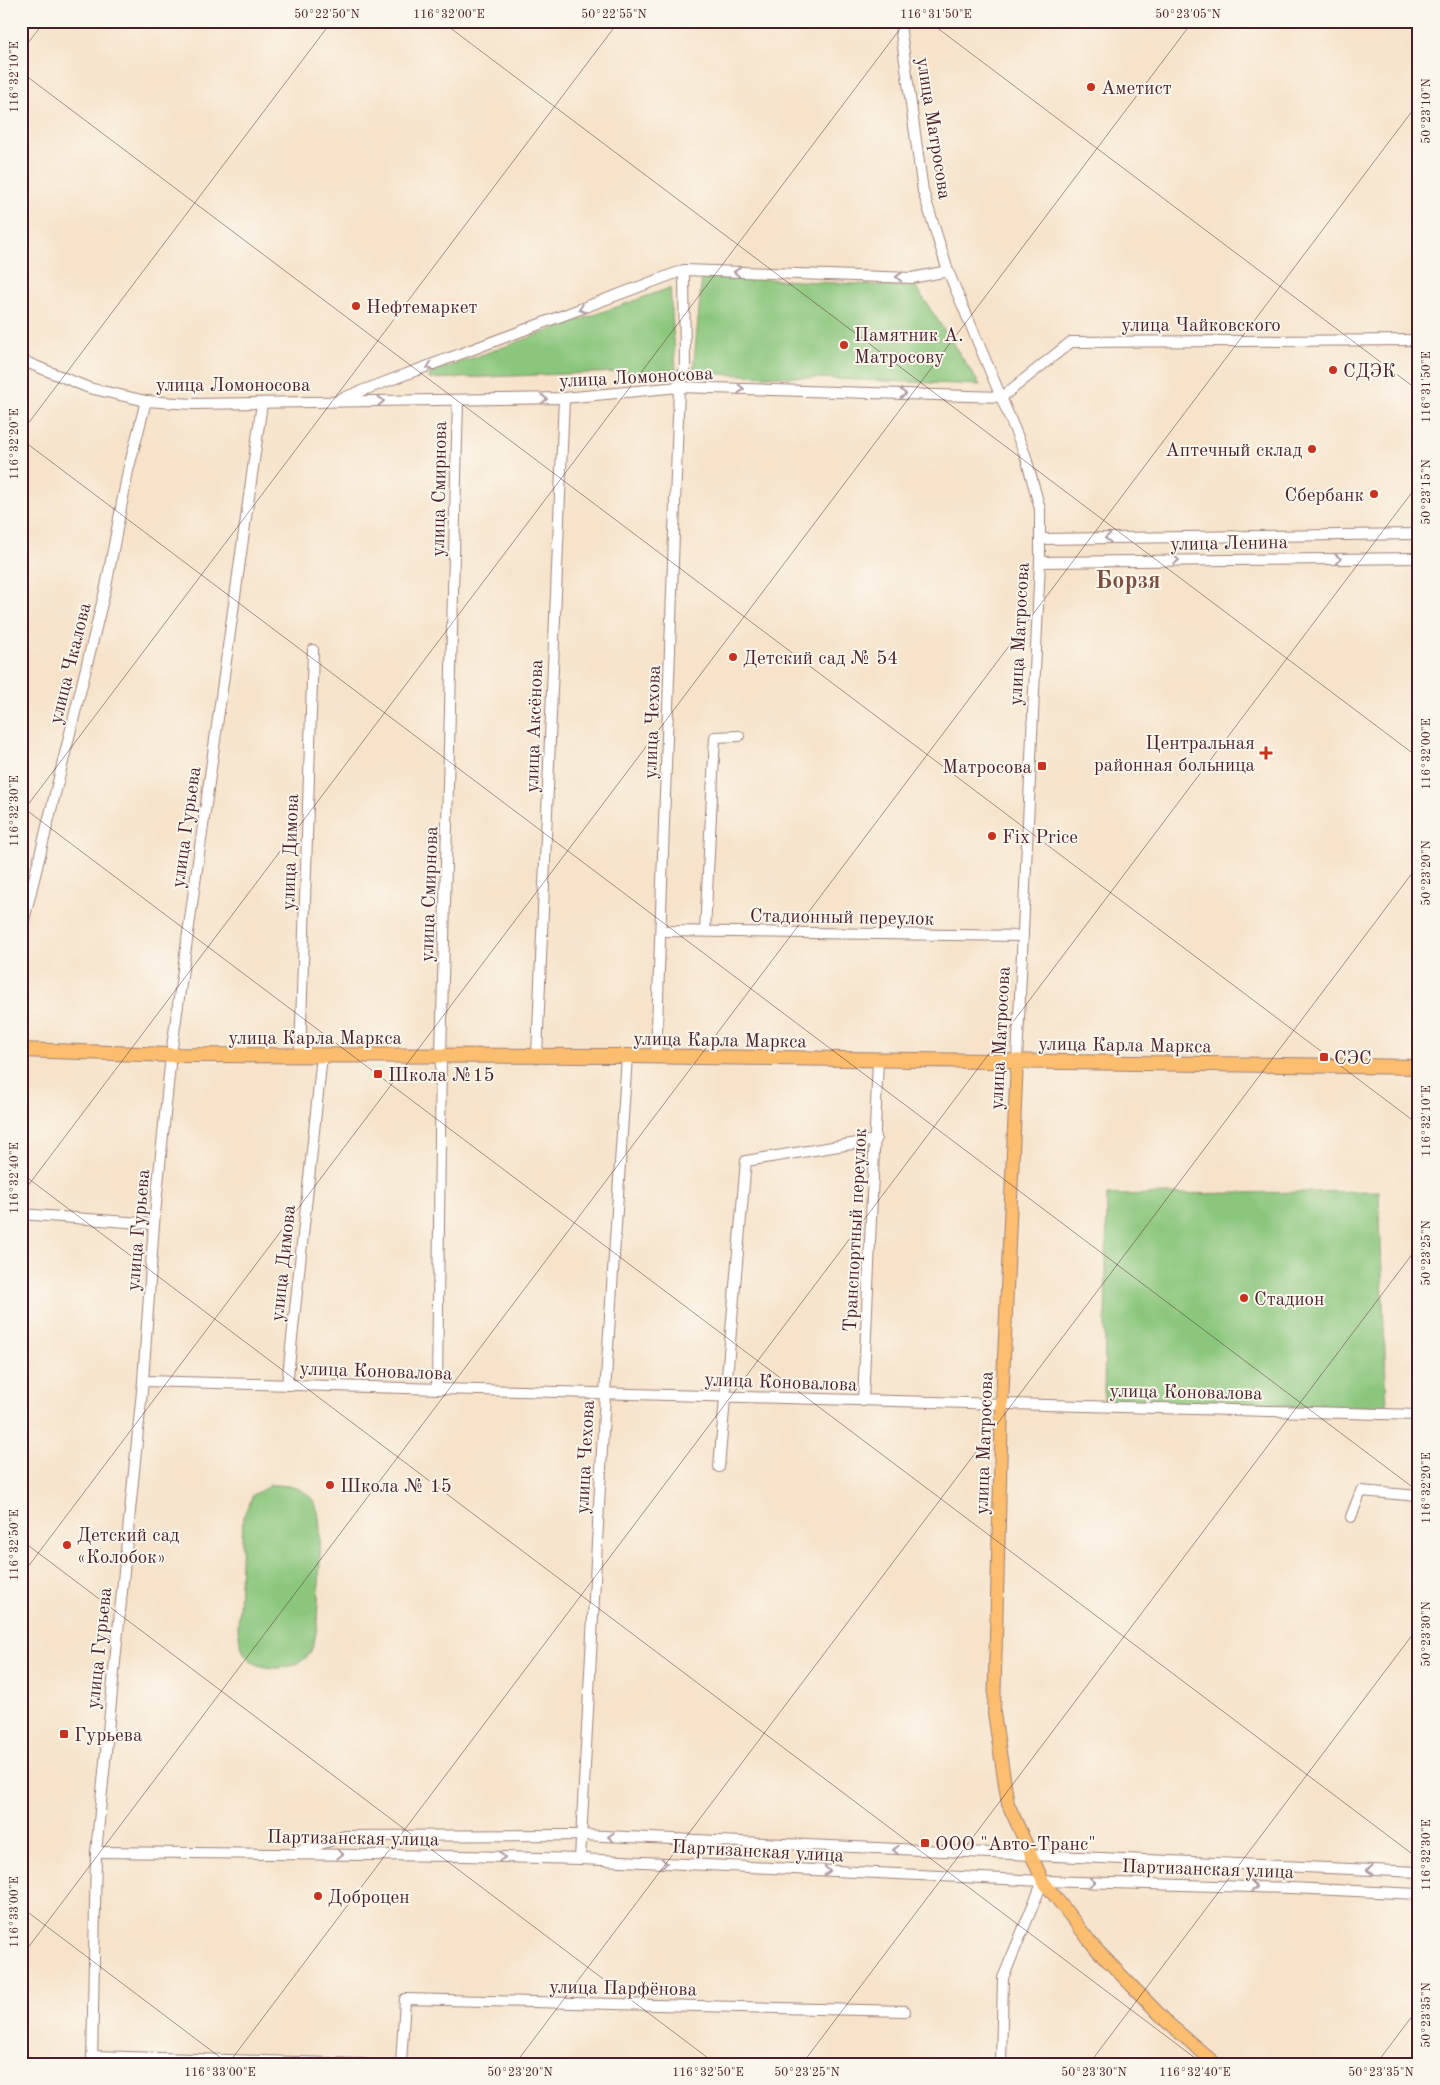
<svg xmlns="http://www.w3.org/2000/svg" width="1440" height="2085" viewBox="0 0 1440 2085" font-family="'Old Standard TT',serif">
  <rect width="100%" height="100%" fill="#fbf7ec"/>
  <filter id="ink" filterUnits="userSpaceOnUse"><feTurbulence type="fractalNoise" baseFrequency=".02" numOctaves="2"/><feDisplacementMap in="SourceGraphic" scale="10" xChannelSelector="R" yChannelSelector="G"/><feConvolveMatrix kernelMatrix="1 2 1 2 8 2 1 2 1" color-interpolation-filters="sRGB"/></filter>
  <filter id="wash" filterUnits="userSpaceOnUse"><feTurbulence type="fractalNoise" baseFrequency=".0096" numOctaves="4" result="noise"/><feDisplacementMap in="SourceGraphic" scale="20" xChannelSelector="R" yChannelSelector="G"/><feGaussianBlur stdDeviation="1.12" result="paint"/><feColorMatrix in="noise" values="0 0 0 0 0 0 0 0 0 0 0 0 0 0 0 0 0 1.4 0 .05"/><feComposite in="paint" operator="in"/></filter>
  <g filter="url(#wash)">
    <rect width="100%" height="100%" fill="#f6e3ca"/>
    <g fill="#8ac67c" stroke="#6a7254">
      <polygon points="702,276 916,287 980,385 693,373"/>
      <polygon points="670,288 676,370 429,379 430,373"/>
      <polygon points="1379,1191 1387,1409 1104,1401 1107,1195"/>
      <path d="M271 1485C288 1485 308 1487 316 1506 325 1525 317 1603 317 1628 315 1637 314 1647 309 1654 298 1670 266 1672 251 1661 241 1654 240 1641 238 1629L243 1517 253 1495Z"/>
    </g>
  </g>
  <g filter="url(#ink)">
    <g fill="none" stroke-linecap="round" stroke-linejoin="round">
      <g stroke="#a0817a" stroke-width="12">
        <g id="minor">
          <polyline points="901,21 900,25 923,191 948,271 1025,454 1040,509 1040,562 1017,1061"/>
          <polyline points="21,360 89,388 146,401 193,404 564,398 679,387 1002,397 1071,342 1419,340"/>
          <polyline points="340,399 684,270 912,278 948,271"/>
          <polyline points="1041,539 1419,534"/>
          <polyline points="1040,562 1419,558"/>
          <polyline points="662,931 1023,936"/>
          <polyline points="705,931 715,737 739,736"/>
          <polyline points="21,932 106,587 128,471 146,401"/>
          <polyline points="300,1056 313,650"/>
          <polyline points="537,1056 564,398"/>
          <polyline points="656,1057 679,387 685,367 684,270"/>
          <polyline points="21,1214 154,1224"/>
          <polyline points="143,1381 1419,1415"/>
          <polyline points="287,1385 322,1056"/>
          <polyline points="437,1389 441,1056 458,400"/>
          <polyline points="863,1401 878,1060"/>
          <polyline points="719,1467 746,1161 876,1140"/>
          <polyline points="1351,1517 1361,1491 1419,1496"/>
          <polyline points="299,1851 345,1836 581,1835 1419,1872"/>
          <polyline points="96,1852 463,1856 580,1859 1043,1881 1291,1888 1419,1894"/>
          <polyline points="580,1859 605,1394 627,1056"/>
          <polyline points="92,2056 363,2064"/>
          <polyline points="92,2064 96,1852 143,1381 154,1224 171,1055 262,403"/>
          <polyline points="401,2064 405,1999 905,2011"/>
          <polyline points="1001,2064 1003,1978 1043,1881"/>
        </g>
      </g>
      <g stroke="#a0817a" stroke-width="14">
        <polyline id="major" points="1017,1061 1002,1404 994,1713 1008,1804 1043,1881 1096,1949 1168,2023 1216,2064"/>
      </g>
      <g stroke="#a0817a" stroke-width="16">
        <polyline id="highway" points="21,1050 171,1055 627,1056 1419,1067"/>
      </g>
      <use href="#minor" stroke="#fff" stroke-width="10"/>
      <use href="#major" stroke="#fbbd6e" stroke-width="12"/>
      <use href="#highway" stroke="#fbbd6e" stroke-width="14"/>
    </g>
    <defs><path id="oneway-chevron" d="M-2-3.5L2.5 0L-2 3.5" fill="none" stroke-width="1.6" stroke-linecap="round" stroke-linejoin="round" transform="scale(1.25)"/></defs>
    <g stroke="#ae9aa0">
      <use href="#oneway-chevron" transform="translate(737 272) rotate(-178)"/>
      <use href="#oneway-chevron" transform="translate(899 277) rotate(-178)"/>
      <use href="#oneway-chevron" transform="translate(582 309) rotate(159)"/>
      <use href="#oneway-chevron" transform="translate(430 367) rotate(160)"/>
      <use href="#oneway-chevron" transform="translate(741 389) rotate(2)"/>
      <use href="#oneway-chevron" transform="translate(903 394) rotate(2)"/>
      <use href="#oneway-chevron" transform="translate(544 399) rotate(-1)"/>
      <use href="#oneway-chevron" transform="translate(381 401) rotate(-1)"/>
      <use href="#oneway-chevron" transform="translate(1108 538) rotate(179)"/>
      <use href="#oneway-chevron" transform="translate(1338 559) rotate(-1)"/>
      <use href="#oneway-chevron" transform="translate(1176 560) rotate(-1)"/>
      <use href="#oneway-chevron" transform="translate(611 1837) rotate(-177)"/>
      <use href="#oneway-chevron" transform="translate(896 1850) rotate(-177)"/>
      <use href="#oneway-chevron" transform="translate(340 1854) rotate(1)"/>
      <use href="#oneway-chevron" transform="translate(502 1857) rotate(2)"/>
      <use href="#oneway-chevron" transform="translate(664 1863) rotate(3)"/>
      <use href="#oneway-chevron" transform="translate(1370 1870) rotate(-178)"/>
      <use href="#oneway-chevron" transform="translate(827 1871) rotate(3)"/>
      <use href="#oneway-chevron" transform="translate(1092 1882) rotate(2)"/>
      <use href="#oneway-chevron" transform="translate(1254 1887) rotate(2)"/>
    </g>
  </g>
  <path fill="none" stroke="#4a1f2b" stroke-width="1" stroke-opacity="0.45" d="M441 21 1419 758M928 21 1419 391M1415 21 1419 24M21 52 45 21M21 72 1419 1125M21 433 332 21M21 439 1419 1492M21 806 1419 1859M21 814 619 21M21 1173 1203 2064M21 1195 906 21M21 1540 716 2064M21 1576 1193 21M21 1907 229 2064M21 1957 1419 102M228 2064 1419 483M515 2064 1419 864M802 2064 1419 1245M1089 2064 1419 1626M1376 2064 1419 2007"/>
  <g fill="#c8321e" stroke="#fbf7ec" stroke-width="2">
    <circle cx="1091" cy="87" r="5"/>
    <circle cx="356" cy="306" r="5"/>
    <circle cx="844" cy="345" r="5"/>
    <circle cx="1333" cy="370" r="5"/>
    <circle cx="1312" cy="449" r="5"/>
    <circle cx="1374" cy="494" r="5"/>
    <circle cx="733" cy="657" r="5"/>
    <path d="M1263.5 745.5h5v5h5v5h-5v5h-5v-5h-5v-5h5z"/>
    <rect x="1037" y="761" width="10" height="10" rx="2.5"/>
    <circle cx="992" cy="836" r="5"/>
    <rect x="1319" y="1052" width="10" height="10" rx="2.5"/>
    <rect x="373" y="1069" width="10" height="10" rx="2.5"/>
    <circle cx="1244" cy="1298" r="5"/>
    <circle cx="330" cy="1485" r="5"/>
    <circle cx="67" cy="1545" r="5"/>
    <rect x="59" y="1729" width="10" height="10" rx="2.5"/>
    <rect x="920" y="1838" width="10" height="10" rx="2.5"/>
    <circle cx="318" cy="1896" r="5"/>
  </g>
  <g text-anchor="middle" stroke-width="4" stroke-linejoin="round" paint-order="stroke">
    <g font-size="19" fill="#4a1f2b" stroke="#fbf7ec" text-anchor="start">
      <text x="1101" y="94">Аметист</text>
      <text x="366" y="313">Нефтемаркет</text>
      <text x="854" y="341">Памятник А.<tspan x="854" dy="22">Матросову</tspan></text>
      <text x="1343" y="377">СДЭК</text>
      <text x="1302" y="456" text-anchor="end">Аптечный склад</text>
      <text x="1364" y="501" text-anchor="end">Сбербанк</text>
      <text x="743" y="664">Детский сад № 54</text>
      <text x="1255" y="749" text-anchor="end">Центральная<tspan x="1255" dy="22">районная больница</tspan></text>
      <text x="1032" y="773" text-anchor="end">Матросова</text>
      <text x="1002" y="843">Fix Price</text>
      <text x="1334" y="1064">СЭС</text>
      <text x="388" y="1081">Школа №15</text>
      <text x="1254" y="1305">Стадион</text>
      <text x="340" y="1492">Школа № 15</text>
      <text x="77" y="1541">Детский сад<tspan x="77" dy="22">«Колобок»</tspan></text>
      <text x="74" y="1741">Гурьева</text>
      <text x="935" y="1850">ООО "Авто-Транс"</text>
      <text x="328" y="1903">Доброцен</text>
    </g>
    <g font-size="19" fill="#4a1f2b" stroke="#fbf7ec">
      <text transform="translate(935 128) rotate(81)" y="7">улица Матросова</text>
      <text x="1201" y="331">улица Чайковского</text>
      <text transform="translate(636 376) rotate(-3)" y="7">улица Ломоносова</text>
      <text x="233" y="391">улица Ломоносова</text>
      <text transform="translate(438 489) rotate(-89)" y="7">улица Смирнова</text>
      <text transform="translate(1229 542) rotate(-1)" y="7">улица Ленина</text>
      <text transform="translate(1018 634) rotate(-87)" y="7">улица Матросова</text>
      <text transform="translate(69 663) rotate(-76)" y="7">улица Чкалова</text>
      <text transform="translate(651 722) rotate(-88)" y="7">улица Чехова</text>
      <text transform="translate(533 726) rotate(-88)" y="7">улица Аксёнова</text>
      <text transform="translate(185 827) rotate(-82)" y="7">улица Гурьева</text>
      <text transform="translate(289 852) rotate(-88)" y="7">улица Димова</text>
      <text transform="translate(428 894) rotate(-88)" y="7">улица Смирнова</text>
      <text transform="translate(842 916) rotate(1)" y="7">Стадионный переулок</text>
      <text x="315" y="1044">улица Карла Маркса</text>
      <text transform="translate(999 1038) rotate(-87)" y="7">улица Матросова</text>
      <text transform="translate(720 1039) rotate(1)" y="7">улица Карла Маркса</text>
      <text transform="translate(1125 1044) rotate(1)" y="7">улица Карла Маркса</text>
      <text transform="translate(137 1230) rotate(-85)" y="7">улица Гурьева</text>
      <text transform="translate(854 1230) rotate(-87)" y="7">Транспортный переулок</text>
      <text transform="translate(282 1263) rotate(-84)" y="7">улица Димова</text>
      <text transform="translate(376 1370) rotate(2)" y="7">улица Коновалова</text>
      <text transform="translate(781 1381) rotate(2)" y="7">улица Коновалова</text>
      <text transform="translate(1186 1391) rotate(1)" y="7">улица Коновалова</text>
      <text transform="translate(983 1443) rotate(-88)" y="7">улица Матросова</text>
      <text transform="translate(584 1457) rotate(-87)" y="7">улица Чехова</text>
      <text transform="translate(98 1648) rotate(-84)" y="7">улица Гурьева</text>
      <text transform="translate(353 1837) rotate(1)" y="7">Партизанская улица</text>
      <text transform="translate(758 1850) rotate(3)" y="7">Партизанская улица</text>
      <text transform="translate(1208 1868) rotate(2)" y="7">Партизанская улица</text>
      <text transform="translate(623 1987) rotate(1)" y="7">улица Парфёнова</text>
    </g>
    <g font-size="24" font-weight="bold" fill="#7d4f41" stroke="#fbf7ec">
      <text x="1128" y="588">Борзя</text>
    </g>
  </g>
  <rect width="1440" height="2085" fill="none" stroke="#fbf7ec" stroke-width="55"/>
  <rect x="28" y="28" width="1384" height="2030" fill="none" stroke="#4a1f2b" stroke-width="2"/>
  <g font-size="12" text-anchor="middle" fill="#4a1f2b">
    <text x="327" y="18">50°22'50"N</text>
    <text x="449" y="18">116°32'00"E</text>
    <text x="614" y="18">50°22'55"N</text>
    <text x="936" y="18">116°31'50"E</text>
    <text x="1188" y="18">50°23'05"N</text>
    <text transform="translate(14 77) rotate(-90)" y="4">116°32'10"E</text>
    <text transform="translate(1426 111) rotate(-90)" y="4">50°23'10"N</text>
    <text transform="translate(1426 387) rotate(-90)" y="4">116°31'50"E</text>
    <text transform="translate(14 444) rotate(-90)" y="4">116°32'20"E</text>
    <text transform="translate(1426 492) rotate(-90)" y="4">50°23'15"N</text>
    <text transform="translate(1426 754) rotate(-90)" y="4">116°32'00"E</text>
    <text transform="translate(14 811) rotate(-90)" y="4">116°32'30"E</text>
    <text transform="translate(1426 873) rotate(-90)" y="4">50°23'20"N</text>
    <text transform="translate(1426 1121) rotate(-90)" y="4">116°32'10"E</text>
    <text transform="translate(14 1178) rotate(-90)" y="4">116°32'40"E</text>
    <text transform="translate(1426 1253) rotate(-90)" y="4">50°23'25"N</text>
    <text transform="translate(1426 1488) rotate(-90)" y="4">116°32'20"E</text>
    <text transform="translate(14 1545) rotate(-90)" y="4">116°32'50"E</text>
    <text transform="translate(1426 1634) rotate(-90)" y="4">50°23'30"N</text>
    <text transform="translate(1426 1855) rotate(-90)" y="4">116°32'30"E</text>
    <text transform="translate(14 1912) rotate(-90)" y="4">116°33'00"E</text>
    <text transform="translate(1426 2015) rotate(-90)" y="4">50°23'35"N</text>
    <text x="220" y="2076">116°33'00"E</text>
    <text x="520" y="2076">50°23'20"N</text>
    <text x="708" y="2076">116°32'50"E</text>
    <text x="807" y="2076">50°23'25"N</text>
    <text x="1094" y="2076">50°23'30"N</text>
    <text x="1195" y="2076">116°32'40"E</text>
    <text x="1381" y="2076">50°23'35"N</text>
  </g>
</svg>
